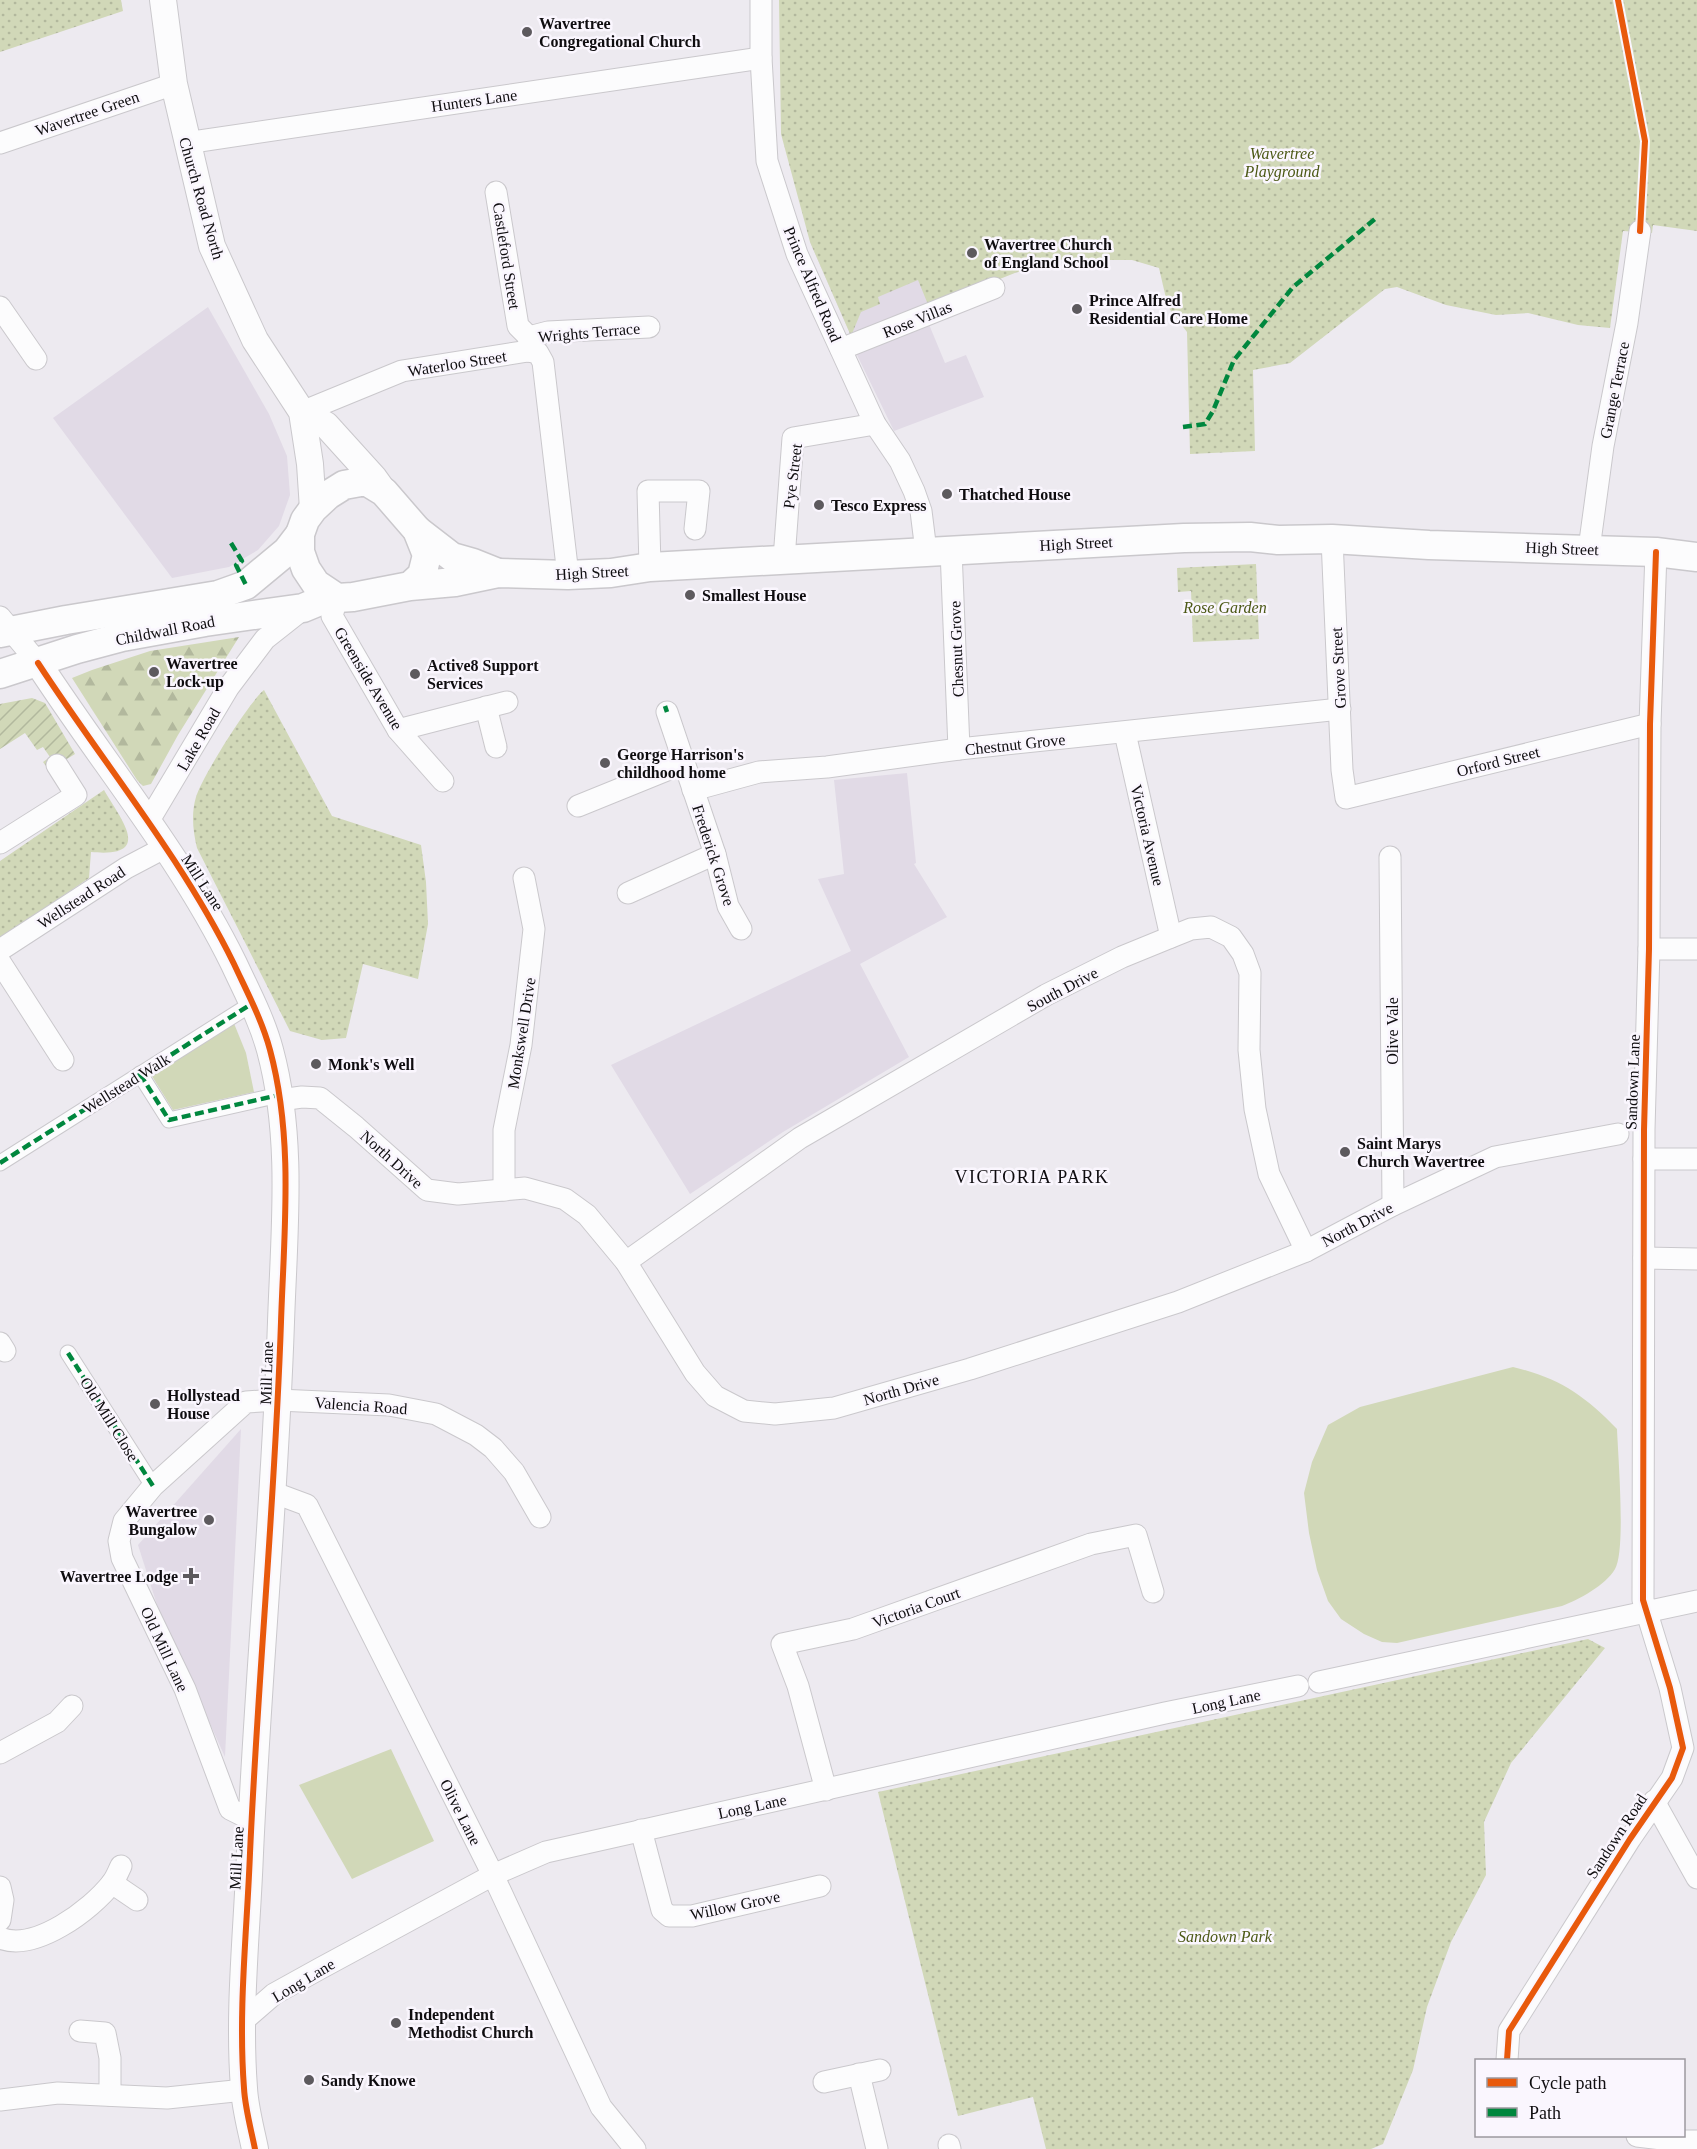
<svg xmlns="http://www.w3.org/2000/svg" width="1697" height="2149" viewBox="0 0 1697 2149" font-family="'Times New Roman',serif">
  <defs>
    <pattern id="forest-firs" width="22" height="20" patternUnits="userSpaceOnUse" patternTransform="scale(1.5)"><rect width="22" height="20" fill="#d1d8b8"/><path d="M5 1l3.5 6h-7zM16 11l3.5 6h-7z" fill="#b2b89d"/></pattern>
    <pattern id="park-dots" width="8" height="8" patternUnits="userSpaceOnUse" patternTransform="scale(1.5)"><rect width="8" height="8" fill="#d1d8b8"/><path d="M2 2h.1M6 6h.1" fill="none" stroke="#b2b89d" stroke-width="1.8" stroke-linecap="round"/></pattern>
    <pattern id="garden-furrows" width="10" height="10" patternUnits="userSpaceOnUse" patternTransform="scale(1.5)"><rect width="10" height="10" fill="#d1d8b8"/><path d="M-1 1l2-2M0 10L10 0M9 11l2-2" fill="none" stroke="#b2b89d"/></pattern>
  </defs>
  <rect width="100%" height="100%" fill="#edeaf0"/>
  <g fill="#e1dae6">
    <polygon points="810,242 1132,260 1048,260 979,286 923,310 945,363 966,355 984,397 894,431 857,355 851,336"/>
    <polygon points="208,307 269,414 287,456 290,495 279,526 258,550 229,567 172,578 53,418"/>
    <polygon points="907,773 916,863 914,864 947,917 860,964 909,1057 783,1132 690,1194 611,1065 851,951 818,879 844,874 834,780"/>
    <polygon points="241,1429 225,1757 158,1608 138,1545"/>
  </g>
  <g fill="#d1d8b8">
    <polygon points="233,1021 246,1053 254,1092 173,1110 150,1073"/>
    <path d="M1513 1367C1559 1378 1584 1395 1617 1429 1618 1456 1626 1551 1615 1569 1606 1585 1578 1600 1562 1606L1397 1643 1382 1642 1364 1634 1341 1619 1328 1601 1317 1570 1309 1533 1304 1493 1312 1462 1328 1425 1360 1407Z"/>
    <polygon points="391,1749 434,1841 352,1879 299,1785"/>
  </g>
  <polygon fill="url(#forest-firs)" points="239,637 178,735 151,784 143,786 137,780 72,678 92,670 150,651"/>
  <g fill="url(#park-dots)">
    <polygon points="0,0 121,0 123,11 0,52"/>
    <polygon points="779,0 1697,0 1697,231 1653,225 1652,233 1623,231 1610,328 1578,325 1528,313 1496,315 1446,305 1397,287 1385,289 1290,363 1253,370 1255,451 1190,454 1187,332 1168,307 1159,268 1132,260 1048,260 929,307 918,280 878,297 880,304 861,312 851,336 810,242 781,134"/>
    <polygon points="1256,564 1259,639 1193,642 1191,591 1178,592 1177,568"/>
    <path d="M264 690 332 816 421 845 426 882 428 924 418 979 363 964 346 1038 322 1040 290 1031 197 848C193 831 191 814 196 797 202 777 249 702 264 690Z"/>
    <path d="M104 790C122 821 154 858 91 852L89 878 0 939V861Z"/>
    <polygon points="1588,1639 1605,1648 1511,1763 1484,1822 1486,1875 1451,1942 1427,2007 1413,2070 1383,2144 1371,2149 1046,2149 1033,2097 958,2116 878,1792"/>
  </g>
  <polygon fill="url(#garden-furrows)" points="32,698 45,703 75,754 49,770 43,762 50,757 43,747 37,750 25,733 0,749 0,704"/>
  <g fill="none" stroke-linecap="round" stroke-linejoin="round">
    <g stroke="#cac8cc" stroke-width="17">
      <g id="pedestrian">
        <polyline points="140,1074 169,1120 279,1095"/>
        <polyline points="0,1163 253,1003"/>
        <polyline points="68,1353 153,1486"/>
      </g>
    </g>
    <g stroke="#cac8cc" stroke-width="23">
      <g id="minor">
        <polyline points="761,0 761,58 767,161 797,254 875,424 900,461 914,491 921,511 926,551"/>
        <polyline points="0,143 174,84"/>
        <polyline points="186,143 761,58"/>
        <polyline points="496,192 518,326 529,337 528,351"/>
        <polyline points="0,307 36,359"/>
        <polyline points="529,337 548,332 649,327"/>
        <polyline points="841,349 994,288"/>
        <polyline points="302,412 402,371 528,351 538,353 543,362 568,575"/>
        <polyline points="1332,539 1342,770 1346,798 1650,724"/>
        <polyline points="1589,549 1603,446 1627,323 1640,231"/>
        <polyline points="951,550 959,749"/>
        <polyline points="784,559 793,438 875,424"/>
        <polyline points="650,567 648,491 699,491 695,529"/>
        <polyline points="337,598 332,616 398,730 443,781"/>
        <polyline points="0,617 38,663"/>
        <polyline points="486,707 496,747"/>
        <polyline points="667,712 715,854 728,906 741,929"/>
        <polyline points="398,730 507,702"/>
        <polyline points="1125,733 1171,937"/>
        <polyline points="693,790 759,772 827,767 959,749 1340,709"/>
        <polyline points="578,806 684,763"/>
        <polyline points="148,822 228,688 265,639 303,609"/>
        <polyline points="0,843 76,795 57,765"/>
        <polyline points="1390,857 1393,1205"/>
        <polyline points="628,893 715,854"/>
        <polyline points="1649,949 1697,949"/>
        <polyline points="0,950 126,868 164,848"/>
        <polyline points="0,962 63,1060"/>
        <polyline points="280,1100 302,1097 320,1098 356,1127 427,1190 458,1194 525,1188 565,1199 587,1215 626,1262 695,1373 715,1396 744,1411 775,1414 834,1408 970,1369 1178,1302 1306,1251 1393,1205 1495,1157 1618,1134"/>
        <polyline points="1644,1159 1697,1159"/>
        <polyline points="504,1190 504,1130 521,1045 534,929 524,878"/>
        <polyline points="1644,1258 1697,1259"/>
        <polyline points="626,1262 800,1138 1046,995 1122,957 1171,937 1191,929 1211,927 1231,937 1243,954 1250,973 1249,1050 1255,1109 1269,1174 1306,1251"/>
        <polyline points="0,1343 5,1351"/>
        <polyline points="272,1492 307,1505 493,1875 601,2107 635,2149"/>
        <polyline points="1319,1682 1697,1601"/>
        <polyline points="0,1753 57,1722 72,1706"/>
        <polyline points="826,1790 798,1686 782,1644 853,1629 1091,1544 1136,1535 1153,1592"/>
        <polyline points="1654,1801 1697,1878"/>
        <polyline points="252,1820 230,1809 185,1689 122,1558 119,1541 124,1521 153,1486 246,1402 278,1400 389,1405 436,1414 476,1435 493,1448 514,1472 540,1517"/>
        <polyline points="641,1830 662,1910 669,1916 692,1916 820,1886"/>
        <polyline points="112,1883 137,1900"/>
        <polyline points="0,1887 3,1900 0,1920"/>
        <path d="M0 1938C35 1952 91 1910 112 1883 116 1878 118 1872 121 1866"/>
        <polyline points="243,2021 274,1994 321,1968 493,1875 546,1852 1165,1713 1298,1686"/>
        <polyline points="80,2031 105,2033 110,2058 110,2095"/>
        <polyline points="1507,2060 1509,2031 1630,1839 1672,1778 1683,1748 1670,1688 1643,1600 1644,1130 1649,949 1650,724 1656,552"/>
        <polyline points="859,2074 877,2149"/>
        <polyline points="824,2082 880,2070"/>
        <polyline points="0,2100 58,2093 167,2098 244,2090"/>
        <polyline points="1637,2136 1678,2141 1697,2141"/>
        <polyline points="949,2145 950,2149"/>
      </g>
    </g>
    <g stroke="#cac8cc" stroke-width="28">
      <g id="tertiary">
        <polyline points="163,0 174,84 212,246 255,340 302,412 310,464 313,509"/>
        <polyline points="302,412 326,425 374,478 384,492"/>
        <path d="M38 663C103 763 181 856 234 964 247 992 262 1020 270 1050 294 1139 284 1232 281 1322 275 1500 258 1676 250 1853 247 1931 238 2010 244 2088 245 2108 251 2129 255 2149"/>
      </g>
    </g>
    <g stroke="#cac8cc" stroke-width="31">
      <g id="secondary">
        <polyline points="417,530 452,557 473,563 498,573"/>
        <polyline points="410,586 422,575 427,555 417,530 384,492 366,481 344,485 328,495 313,509 305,520 300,534 300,552 306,569 316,584 337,598 353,597 410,586 455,582 498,573 568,575 611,573 650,567 1184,538 1250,537 1278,540 1332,539 1429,545 1656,552 1697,557"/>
        <polyline points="0,633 66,620 218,595 246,585 287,551 300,534"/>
        <polyline points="0,674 77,649 122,637 205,622 303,608 332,596"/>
      </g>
    </g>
    <use href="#pedestrian" stroke="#fcfcfd" stroke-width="15"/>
    <use href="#minor" stroke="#fcfcfd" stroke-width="21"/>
    <use href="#tertiary" stroke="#fcfcfd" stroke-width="26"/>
    <use href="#secondary" stroke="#fcfcfd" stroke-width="28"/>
    <g stroke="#00873e" stroke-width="4.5" stroke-dasharray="9 4.5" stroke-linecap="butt">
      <polyline points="1183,427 1205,424 1213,411 1234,360 1293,287 1375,219"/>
      <polyline points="231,543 242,561 236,565 246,585"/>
      <polyline points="665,706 667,712"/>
      <polyline points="140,1074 169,1120 279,1095"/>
      <polyline points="0,1163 253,1003"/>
      <polyline points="68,1353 153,1486"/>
    </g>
    <g stroke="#faf6fe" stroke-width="10">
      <g id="cycleway">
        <polyline points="1618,0 1645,141 1640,231"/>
        <path d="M38 663C103 763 181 856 234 964 247 992 262 1020 270 1050 294 1139 284 1232 281 1322 275 1500 258 1676 250 1853 247 1931 238 2010 244 2088 245 2108 251 2129 255 2149"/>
        <polyline points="1507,2060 1509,2031 1630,1839 1672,1778 1683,1748 1670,1688 1643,1600 1644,1130 1649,949 1650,724 1656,552"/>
      </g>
    </g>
    <use href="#cycleway" stroke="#e8590c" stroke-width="6"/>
  </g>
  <g fill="#5d5a5e" stroke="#faf6fe" stroke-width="2">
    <circle cx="527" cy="32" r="6"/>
    <circle cx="972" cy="253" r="6"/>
    <circle cx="1077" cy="309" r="6"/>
    <circle cx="947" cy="494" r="6"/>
    <circle cx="819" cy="505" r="6"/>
    <circle cx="690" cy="595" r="6"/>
    <circle cx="154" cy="672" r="6"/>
    <circle cx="415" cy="674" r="6"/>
    <circle cx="605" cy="763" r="6"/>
    <circle cx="316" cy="1064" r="6"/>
    <circle cx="1345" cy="1152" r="6"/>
    <circle cx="155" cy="1404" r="6"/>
    <circle cx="209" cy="1520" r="6"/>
    <path d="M188 1567h6v6h6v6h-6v6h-6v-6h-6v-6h6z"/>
    <circle cx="396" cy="2023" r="6"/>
    <circle cx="309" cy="2080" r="6"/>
  </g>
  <g text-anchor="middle" stroke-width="5" stroke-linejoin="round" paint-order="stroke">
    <g font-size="16" font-weight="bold" fill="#0f0d10" stroke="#faf6fe" text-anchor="start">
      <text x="539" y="29">Wavertree<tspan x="539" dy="18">Congregational Church</tspan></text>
      <text x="984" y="250">Wavertree Church<tspan x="984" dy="18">of England School</tspan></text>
      <text x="1089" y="306">Prince Alfred<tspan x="1089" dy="18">Residential Care Home</tspan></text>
      <text x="959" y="500">Thatched House</text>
      <text x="831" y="511">Tesco Express</text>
      <text x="702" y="601">Smallest House</text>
      <text x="166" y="669">Wavertree<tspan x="166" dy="18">Lock-up</tspan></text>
      <text x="427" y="671">Active8 Support<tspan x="427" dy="18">Services</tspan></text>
      <text x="617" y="760">George Harrison's<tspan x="617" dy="18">childhood home</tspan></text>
      <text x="328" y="1070">Monk's Well</text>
      <text x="1357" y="1149">Saint Marys<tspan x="1357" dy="18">Church Wavertree</tspan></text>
      <text x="167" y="1401">Hollystead<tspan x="167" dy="18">House</tspan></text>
      <text x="197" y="1517" text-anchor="end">Wavertree<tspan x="197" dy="18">Bungalow</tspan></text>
      <text x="178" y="1582" text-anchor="end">Wavertree Lodge</text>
      <text x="408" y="2020">Independent<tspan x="408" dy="18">Methodist Church</tspan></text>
      <text x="321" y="2086">Sandy Knowe</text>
    </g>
    <g font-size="16" fill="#0f0d10" stroke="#faf6fe">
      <text transform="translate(474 100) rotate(-8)" y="6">Hunters Lane</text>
      <text transform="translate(87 113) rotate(-19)" y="6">Wavertree Green</text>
      <text transform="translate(202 198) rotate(74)" y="6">Church Road North</text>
      <text transform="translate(507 256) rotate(81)" y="6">Castleford Street</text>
      <text transform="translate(813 284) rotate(67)" y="6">Prince Alfred Road</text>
      <text transform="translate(917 319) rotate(-22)" y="6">Rose Villas</text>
      <text transform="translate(589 332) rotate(-5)" y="6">Wrights Terrace</text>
      <text transform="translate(457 363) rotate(-9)" y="6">Waterloo Street</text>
      <text transform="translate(1614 390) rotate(-79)" y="6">Grange Terrace</text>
      <text transform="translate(792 476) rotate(-83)" y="6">Pye Street</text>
      <text transform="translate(1076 543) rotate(-3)" y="6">High Street</text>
      <text transform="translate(1562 548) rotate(2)" y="6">High Street</text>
      <text transform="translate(592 572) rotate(-3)" y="6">High Street</text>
      <text transform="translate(165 630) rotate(-11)" y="6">Childwall Road</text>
      <text transform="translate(956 649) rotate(-92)" y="6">Chesnut Grove</text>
      <text transform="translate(1338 668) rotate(-93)" y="6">Grove Street</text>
      <text transform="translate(369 678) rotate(59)" y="6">Greenside Avenue</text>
      <text transform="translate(198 739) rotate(-60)" y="6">Lake Road</text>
      <text transform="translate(1015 744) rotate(-6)" y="6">Chestnut Grove</text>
      <text transform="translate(1498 761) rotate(-14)" y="6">Orford Street</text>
      <text transform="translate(1148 835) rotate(77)" y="6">Victoria Avenue</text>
      <text transform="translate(714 855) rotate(72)" y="6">Frederick Grove</text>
      <text transform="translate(203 882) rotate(57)" y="6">Mill Lane</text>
      <text transform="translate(81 897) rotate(-33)" y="6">Wellstead Road</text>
      <text transform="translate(1062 989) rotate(-28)" y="6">South Drive</text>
      <text transform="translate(1392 1031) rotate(-90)" y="6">Olive Vale</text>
      <text transform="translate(521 1033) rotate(-81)" y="6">Monkswell Drive</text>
      <text transform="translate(1632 1082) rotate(-88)" y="6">Sandown Lane</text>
      <text transform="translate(126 1083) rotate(-32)" y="6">Wellstead Walk</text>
      <text transform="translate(392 1159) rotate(42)" y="6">North Drive</text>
      <text transform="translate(1357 1224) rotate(-28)" y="6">North Drive</text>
      <text transform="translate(266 1373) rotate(-88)" y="6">Mill Lane</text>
      <text transform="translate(901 1389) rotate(-16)" y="6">North Drive</text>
      <text transform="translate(361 1405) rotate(4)" y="6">Valencia Road</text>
      <text transform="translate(110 1419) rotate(58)" y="6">Old Mill Close</text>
      <text transform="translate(916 1607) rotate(-20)" y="6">Victoria Court</text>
      <text transform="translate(165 1649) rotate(65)" y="6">Old Mill Lane</text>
      <text transform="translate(1226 1701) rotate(-12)" y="6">Long Lane</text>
      <text transform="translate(752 1806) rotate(-12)" y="6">Long Lane</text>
      <text transform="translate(461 1812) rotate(63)" y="6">Olive Lane</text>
      <text transform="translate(1616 1836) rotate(-57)" y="6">Sandown Road</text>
      <text transform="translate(236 1858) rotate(-87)" y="6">Mill Lane</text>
      <text transform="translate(735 1905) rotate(-12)" y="6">Willow Grove</text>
      <text transform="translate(303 1980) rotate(-31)" y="6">Long Lane</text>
    </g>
    <g font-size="16" font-style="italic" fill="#4c5916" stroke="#faf6fe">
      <text x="1282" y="159">Wavertree<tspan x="1282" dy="18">Playground</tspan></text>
      <text x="1225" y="613">Rose Garden</text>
      <text x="1225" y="1942">Sandown Park</text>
    </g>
    <g font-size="18" letter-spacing="1.5" fill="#0f0d10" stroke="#faf6fe">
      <text x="1032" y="1183">VICTORIA PARK</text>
    </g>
  </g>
  <rect x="1475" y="2059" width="210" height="78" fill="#faf6fe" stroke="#9c999f" stroke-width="1.5"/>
  <rect x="1487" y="2078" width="30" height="9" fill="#e8590c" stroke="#9c999f" stroke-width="1.5"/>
  <text x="1529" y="2089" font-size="18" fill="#0f0d10">Cycle path</text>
  <rect x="1487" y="2108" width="30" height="9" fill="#00873e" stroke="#9c999f" stroke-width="1.5"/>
  <text x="1529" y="2119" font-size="18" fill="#0f0d10">Path</text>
</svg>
